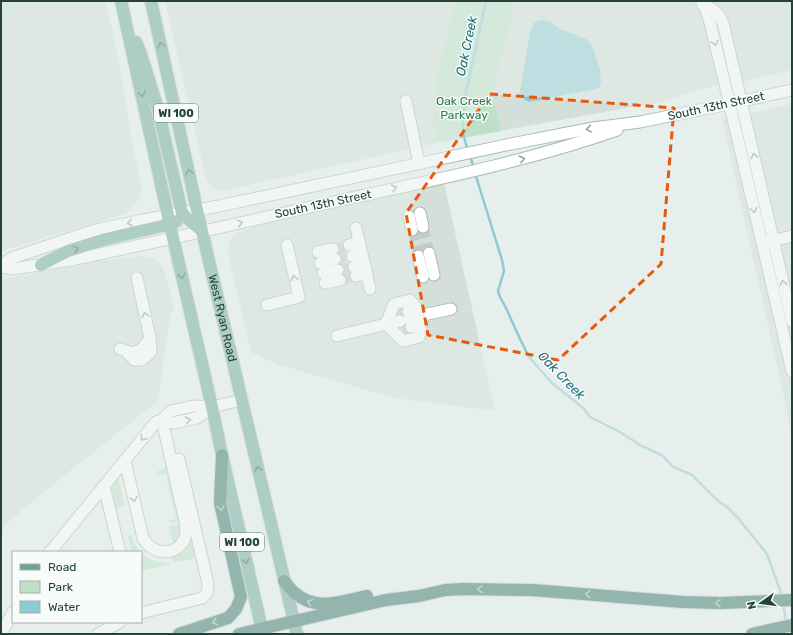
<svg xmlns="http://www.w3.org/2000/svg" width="793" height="635" viewBox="0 0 793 635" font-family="Rubik,sans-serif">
  <rect width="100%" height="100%" fill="#e6efeb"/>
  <g fill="#d4dfda">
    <polygon points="1,1 106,1 121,72 131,137 141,184 141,193 139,199 131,210 125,214 1,251"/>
    <polygon points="165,1 792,1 792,70 753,79 705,88 665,101 440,142 228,190 219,190 213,188 208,183 205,175"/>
    <polygon points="792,104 792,434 722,119"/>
    <polygon points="444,183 495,411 395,398 276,364 251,352 229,258 228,247 232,237 236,234 256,226"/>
    <polygon points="141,256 151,258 156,260 160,264 164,270 174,306 170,316 158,401 57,481 7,523 1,532 1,279 60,269 92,262"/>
  </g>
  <g fill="#bfe0c8">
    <polygon points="455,1 513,1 512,16 499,65 493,100 502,131 439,142 433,122 435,92 440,63"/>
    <polygon points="166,466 179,521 169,523 169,520 176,520 166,474 158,474 157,471 163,470"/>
    <polygon points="118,477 125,506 116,508 111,487 112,485"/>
    <path d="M180 524C181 532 180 537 175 543H173L169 526Z"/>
    <polygon points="132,535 133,541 140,552 131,552 128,536"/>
    <path d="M190 540H192L196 557 195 558 173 563 172 557C181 554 187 549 190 540Z"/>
    <path d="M141 553C149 560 159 564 169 562L170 564 141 571Z"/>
  </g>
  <path fill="#8ec9d4" d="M540 20 549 21 560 29 586 39 592 45 600 69 601 83 599 88 595 89 529 102C522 99 521 96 520 90L530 33 534 23Z"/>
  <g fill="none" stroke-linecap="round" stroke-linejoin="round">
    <g stroke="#8ec9d4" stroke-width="2.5">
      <polyline points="468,151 463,134 463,118 466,92 486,1"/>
      <polyline points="470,156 474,168"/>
      <polyline points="475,173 502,260 504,271 498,291 500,297 506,308 520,339 529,357 552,383 583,408 590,417 620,432 640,445 663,456 673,467 692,475 719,502 726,506 738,518 767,554 780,590 781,596"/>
      <polyline points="783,603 786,622"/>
    </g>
    <g stroke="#bfccc8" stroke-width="11" stroke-dasharray="11 5.5" stroke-linecap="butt">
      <polyline points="423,227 429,253"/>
      <polyline points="412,230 418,256"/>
      <polyline points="333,249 349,245"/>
      <polyline points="335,259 352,256"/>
      <polyline points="338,270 354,267"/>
      <polyline points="340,280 356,276"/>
      <polyline points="398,313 408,311"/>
      <polyline points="402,330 411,327"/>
    </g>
    <g stroke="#a8b8b2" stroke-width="13">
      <g id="minor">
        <polyline points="702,4 712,9 718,14 723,23 792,321"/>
        <polyline points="704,5 710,22 724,80 792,371"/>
        <polyline points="406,101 419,164"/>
        <polyline points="420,213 423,227"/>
        <polyline points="409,216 412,230"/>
        <polyline points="356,228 370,289"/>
        <polyline points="767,242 792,236"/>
        <polyline points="349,245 360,243"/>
        <polyline points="318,252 333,249"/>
        <polyline points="429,253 434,275"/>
        <polyline points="352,256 362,254"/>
        <polyline points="418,256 423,277"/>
        <polyline points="320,263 335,259"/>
        <polyline points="1,265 12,258 65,240 96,230 143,220 219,206 511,144 593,128 640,122 729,104 792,90"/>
        <path d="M1 267 13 269 71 260C162 241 252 220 342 200 435 180 528 161 617 130"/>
        <polyline points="354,267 365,265"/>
        <polyline points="323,273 338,270"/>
        <polyline points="356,276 367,274"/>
        <polyline points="325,283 340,280"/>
        <polyline points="267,305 299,297 287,245"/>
        <polyline points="408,311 423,315 411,327"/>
        <polyline points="386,324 394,304 410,300 423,315 409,319"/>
        <polyline points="386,324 400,321"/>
        <polyline points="337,336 386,324 403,341 419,337 423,315 451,309"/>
        <polyline points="120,349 132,353 141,350 150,338 137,278"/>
        <polyline points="127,352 134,360 142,360 151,352 150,338"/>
        <path d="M125 461 143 538C152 554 174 558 184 540 187 534 186 527 185 521L162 420 173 423 197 418 212 407"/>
        <polyline points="104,486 120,552"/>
        <polyline points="50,552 104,486 156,422 162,420 171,411 194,406 212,407 242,400"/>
        <polyline points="141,613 202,598 207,593 208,584 179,459 171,461"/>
        <polyline points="1,634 13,612"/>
        <polyline points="98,634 120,622"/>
      </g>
    </g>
    <g stroke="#c2cac8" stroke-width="14">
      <g id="major">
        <polyline points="121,1 168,216 212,407 222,455 263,634"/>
        <path id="s1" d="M151 1 197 210 297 634"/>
        <polyline points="136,42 141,54 158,109 182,213 186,217 202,231"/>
        <polyline points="41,265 68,251 106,239 170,224 177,221"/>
      </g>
    </g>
    <g stroke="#c2cac8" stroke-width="14">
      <g id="highway">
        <path d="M284 581C288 585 291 590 295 593 316 612 342 601 367 596"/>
        <polyline points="179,634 228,618 236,609 241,597 220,503 222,455"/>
        <polyline points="239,634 386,600 419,596 445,590 463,589 532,590 683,602 720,603 792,600"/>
        <polyline points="752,634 792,625"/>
      </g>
    </g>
    <use href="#minor" stroke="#fff" stroke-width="11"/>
    <use href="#major" stroke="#6aa596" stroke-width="12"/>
    <use href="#highway" stroke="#2f6f62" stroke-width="12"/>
  </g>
  <defs><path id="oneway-chevron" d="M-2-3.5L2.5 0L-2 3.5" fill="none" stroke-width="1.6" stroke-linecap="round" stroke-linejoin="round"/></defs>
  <g stroke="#92a09c">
    <use href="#oneway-chevron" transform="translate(715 43) rotate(76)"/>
    <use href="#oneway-chevron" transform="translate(589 129) rotate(171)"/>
    <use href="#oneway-chevron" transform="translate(754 156) rotate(-103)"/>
    <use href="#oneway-chevron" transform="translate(522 159) rotate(-14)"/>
    <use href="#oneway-chevron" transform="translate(394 188) rotate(-12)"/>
    <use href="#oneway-chevron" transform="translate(754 210) rotate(77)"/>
    <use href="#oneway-chevron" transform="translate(130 223) rotate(167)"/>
    <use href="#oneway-chevron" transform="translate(240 223) rotate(-13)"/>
    <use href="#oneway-chevron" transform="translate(294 278) rotate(-103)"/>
    <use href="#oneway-chevron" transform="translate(783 283) rotate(-103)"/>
    <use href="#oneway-chevron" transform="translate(145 315) rotate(-102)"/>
    <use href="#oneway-chevron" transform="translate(188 420) rotate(-12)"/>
    <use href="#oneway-chevron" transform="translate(143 438) rotate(129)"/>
    <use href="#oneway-chevron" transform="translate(134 499) rotate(77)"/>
  </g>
  <g stroke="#365b51">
    <use href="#oneway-chevron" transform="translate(161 45) rotate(-102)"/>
    <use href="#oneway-chevron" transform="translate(142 94) rotate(78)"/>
    <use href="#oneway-chevron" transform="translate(189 172) rotate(-102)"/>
    <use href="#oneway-chevron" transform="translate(76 249) rotate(-18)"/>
    <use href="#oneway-chevron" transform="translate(182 276) rotate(77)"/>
    <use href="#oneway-chevron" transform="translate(258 469) rotate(-103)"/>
    <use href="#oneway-chevron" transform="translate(246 561) rotate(77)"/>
  </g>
  <g stroke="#93b5ae">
    <use href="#oneway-chevron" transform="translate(221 508) rotate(80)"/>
    <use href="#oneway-chevron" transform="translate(480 589) rotate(-179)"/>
    <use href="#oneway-chevron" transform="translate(588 594) rotate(-175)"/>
    <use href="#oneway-chevron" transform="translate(310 602) rotate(-160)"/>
    <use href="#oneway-chevron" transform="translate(718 603) rotate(-179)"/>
    <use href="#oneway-chevron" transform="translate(215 622) rotate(162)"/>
  </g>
  <path d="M0 0H793V635H0ZM490 94 674 108 661 264 558 360 428 335 406 213Z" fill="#e6efeb" fill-opacity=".55" fill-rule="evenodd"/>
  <path fill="none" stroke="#e8590c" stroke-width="3" stroke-dasharray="8 5" stroke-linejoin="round" d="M490 94 674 108 661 264 558 360 428 335 406 213Z"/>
  <g text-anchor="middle" stroke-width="3" stroke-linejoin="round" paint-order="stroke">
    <g fill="#f7fbf9" stroke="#637a73" stroke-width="1">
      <rect x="154" y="104" width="44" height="18" rx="3"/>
      <rect x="220" y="533" width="44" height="18" rx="3"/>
    </g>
    <g font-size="11" font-weight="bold" fill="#24423a">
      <text x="176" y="117">WI 100</text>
      <text x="242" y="546">WI 100</text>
    </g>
    <g font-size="12" fill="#2d7a4b" stroke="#f7fbf9">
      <text x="464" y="105">Oak Creek<tspan x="464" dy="14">Parkway</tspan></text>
    </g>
    <g font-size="12" fill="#24423a" stroke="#f7fbf9">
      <text transform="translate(716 106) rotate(-12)" y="4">South 13th Street</text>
      <text transform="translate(323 204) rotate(-12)" y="4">South 13th Street</text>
      <text dy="4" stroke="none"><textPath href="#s1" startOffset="325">West Ryan Road</textPath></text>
    </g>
    <g font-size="13" font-style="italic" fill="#1c6f80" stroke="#f7fbf9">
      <text transform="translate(466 46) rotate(-78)" y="5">Oak Creek</text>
      <text transform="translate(562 375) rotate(46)" y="5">Oak Creek</text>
    </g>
  </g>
  <rect width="793" height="635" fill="none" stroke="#24423a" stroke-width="4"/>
  <rect x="12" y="551" width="130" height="72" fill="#f7fbf9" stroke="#a3b1ad"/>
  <rect x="20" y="564" width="20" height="6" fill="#6aa596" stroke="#a3b1ad"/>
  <text x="48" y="571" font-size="12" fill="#24423a">Road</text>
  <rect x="20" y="581" width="20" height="12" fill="#bfe0c8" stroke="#a3b1ad"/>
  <text x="48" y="591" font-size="12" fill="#24423a">Park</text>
  <rect x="20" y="601" width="20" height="12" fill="#8ec9d4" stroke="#a3b1ad"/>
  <text x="48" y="611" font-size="12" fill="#24423a">Water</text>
  <g transform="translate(761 603) rotate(256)" stroke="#f7fbf9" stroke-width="3" paint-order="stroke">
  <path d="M0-3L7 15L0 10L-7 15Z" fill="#24423a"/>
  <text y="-6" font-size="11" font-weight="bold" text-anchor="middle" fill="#24423a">N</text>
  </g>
</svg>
